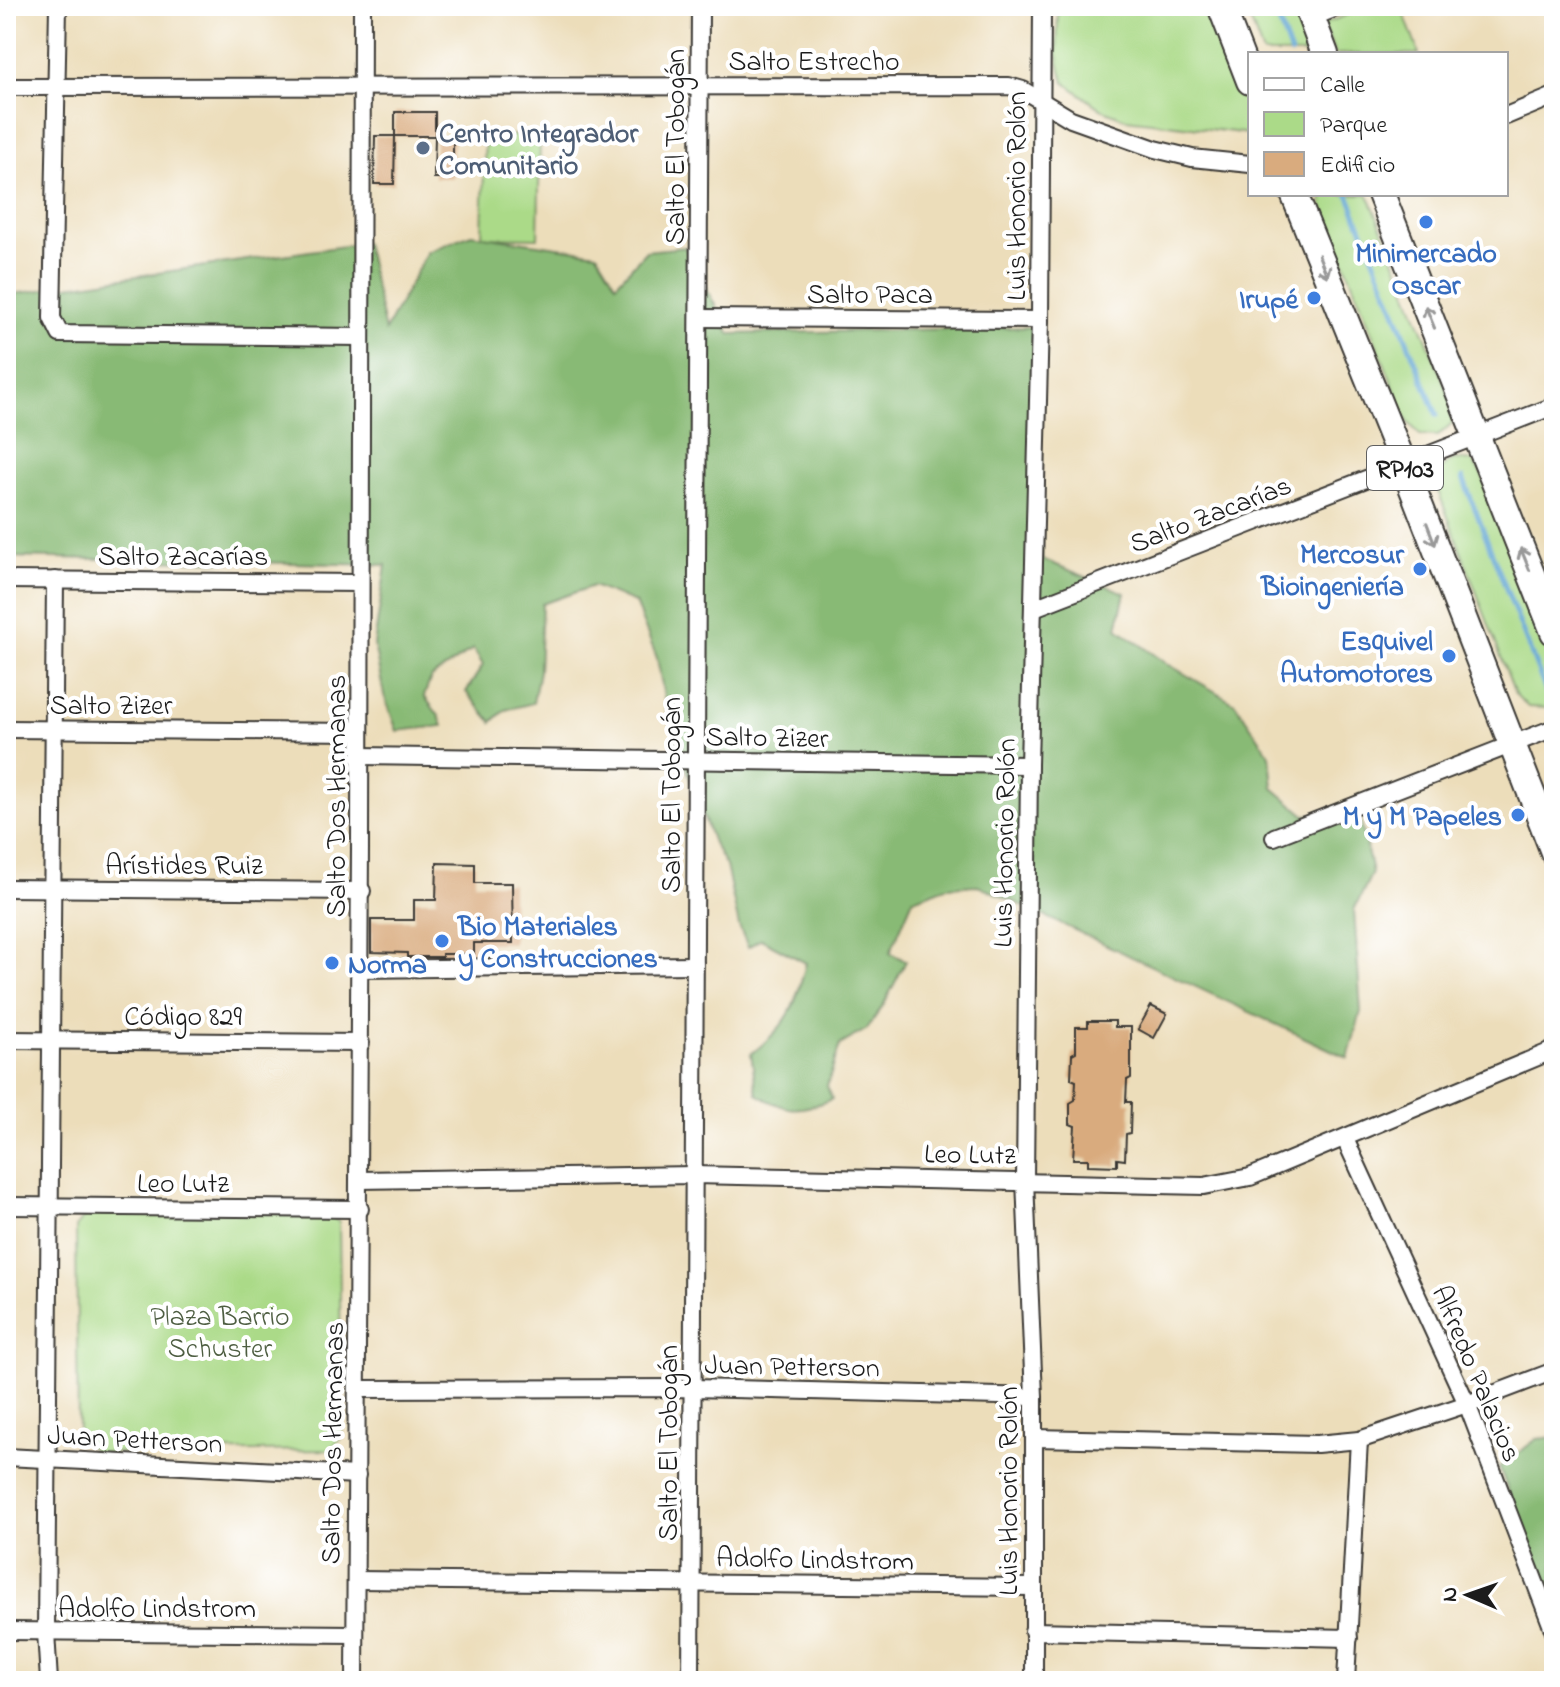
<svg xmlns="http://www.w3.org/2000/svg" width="1560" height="1687" viewBox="0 0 1560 1687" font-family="'Indie Flower',sans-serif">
  <rect width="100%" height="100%" fill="#fff"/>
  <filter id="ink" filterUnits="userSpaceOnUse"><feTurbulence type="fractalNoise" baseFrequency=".0125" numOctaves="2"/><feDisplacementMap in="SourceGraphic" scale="16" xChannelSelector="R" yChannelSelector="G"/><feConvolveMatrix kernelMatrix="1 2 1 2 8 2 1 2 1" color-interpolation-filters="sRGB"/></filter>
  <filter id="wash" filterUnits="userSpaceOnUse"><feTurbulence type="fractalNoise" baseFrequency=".006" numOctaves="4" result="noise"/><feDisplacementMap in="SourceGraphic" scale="32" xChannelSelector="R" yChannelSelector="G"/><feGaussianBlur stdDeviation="1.8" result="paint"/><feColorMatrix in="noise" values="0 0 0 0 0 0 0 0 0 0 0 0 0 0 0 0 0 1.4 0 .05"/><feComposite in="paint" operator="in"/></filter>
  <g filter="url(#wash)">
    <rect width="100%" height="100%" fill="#ecddba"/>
    <g fill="#abda88" stroke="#647b52" stroke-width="2">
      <polygon points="1058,6 1209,6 1250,111 1250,134 1126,119 1101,109 1064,82 1057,54"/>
      <polygon points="1245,6 1296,6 1315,54 1263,54"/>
      <polygon points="1371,6 1401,6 1419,54 1335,54 1323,24"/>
      <polygon points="485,135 540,136 538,238 482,237"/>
      <polygon points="1323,194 1368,194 1453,405 1452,423 1438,436 1420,435 1407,421 1322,205"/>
      <polygon points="1454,459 1472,461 1482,475 1554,660 1554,701 1546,708 1528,707 1515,694 1437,488 1439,470"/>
      <polygon points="322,1211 339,1222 342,1437 330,1450 95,1453 78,1432 76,1227 88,1212"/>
    </g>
    <g fill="#88ba74" stroke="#526b48" stroke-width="2">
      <path d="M471 234 597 253 616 284 646 251 685 247 730 334 1038 327 1042 559 1125 593 1117 628 1166 663 1235 703 1270 755 1273 788 1305 815 1359 814 1372 873 1354 910 1361 1012 1348 1058 978 885 947 887 913 899 890 953 906 961 884 1004 867 1029 840 1045 827 1086 832 1099C798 1113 787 1112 757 1094L751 1054C789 1024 795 1009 806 963L761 939 748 947 739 926 726 866 713 843 667 714 657 658 635 603 593 586 542 604 539 671 533 703 505 710 492 722 466 692 483 665 473 649 431 678 424 696 439 716 443 726 397 731 384 695 374 645 386 565 6 557V295L365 243 385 331 427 252Z"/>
      <polygon points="1554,1437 1554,1607 1499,1467 1537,1439"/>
    </g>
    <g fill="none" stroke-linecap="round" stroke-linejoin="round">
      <g stroke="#5aa1d0" stroke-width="5">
        <polyline points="1273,6 1291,54"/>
        <polyline points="1348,194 1437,415"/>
        <polyline points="1463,478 1547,694"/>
      </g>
    </g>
    <g id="blocks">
      <g fill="#d9ab7e">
        <rect x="395" y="112" width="40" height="24"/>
        <polygon points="375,136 395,136 394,184 374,184"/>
        <polygon points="435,136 453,137 453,178 434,178"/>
        <polygon points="437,863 475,864 475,883 512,883 513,943 474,943 474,954 442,954 442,957 407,957 407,953 371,952 371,920 414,920 414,900 436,900"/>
        <polygon points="1151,1006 1167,1014 1154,1038 1138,1029"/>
        <polygon points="1088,1021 1115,1021 1115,1027 1131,1027 1131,1078 1127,1080 1126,1102 1131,1102 1130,1133 1126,1134 1125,1160 1117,1159 1117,1166 1088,1165 1088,1159 1073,1159 1075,1126 1070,1124 1070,1103 1075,1100 1076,1081 1071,1079 1072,1054 1076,1052 1076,1027 1088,1027"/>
      </g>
    </g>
  </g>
  <g filter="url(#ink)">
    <use href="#blocks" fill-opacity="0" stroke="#3b3934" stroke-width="2"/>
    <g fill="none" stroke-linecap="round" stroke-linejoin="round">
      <g stroke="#3b3934" stroke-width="20">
        <g id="street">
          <polyline points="58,6 52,318 60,334 361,337"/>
          <polyline points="1311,18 1341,6"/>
          <polyline points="6,87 1009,86 1023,90 1071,119 1155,149 1192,158 1250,164"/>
          <polyline points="1506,116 1554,96"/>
          <polyline points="699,318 1040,320"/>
          <polyline points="6,580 360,583"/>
          <polyline points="1034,608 1554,406"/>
          <polyline points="6,729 360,732"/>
          <polyline points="360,756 1029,765"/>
          <polyline points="1274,837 1554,728"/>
          <polyline points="6,888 362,891"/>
          <polyline points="361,969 695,965"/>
          <polyline points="6,1040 361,1043"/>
          <polyline points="1345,1139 1467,1404 1554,1632"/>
          <polyline points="359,1180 694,1175 1204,1186 1250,1177 1554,1050"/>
          <polyline points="6,1206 360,1209"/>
          <polyline points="358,1389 693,1388 1034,1397"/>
          <polyline points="1034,1438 1317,1444 1359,1440 1467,1404 1554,1371"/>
          <polyline points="6,1457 357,1475"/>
          <polyline points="356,1580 1033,1587"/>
          <polyline points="6,1631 355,1634"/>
          <polyline points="1033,1631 1349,1638"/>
          <polyline points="49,1681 46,1632 55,580"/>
          <path d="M355 1681C360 1123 361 564 362 6"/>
          <polyline points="691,1681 700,6"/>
          <polyline points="1034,1681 1034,1397 1025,1180 1029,765 1040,320 1042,6"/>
          <polyline points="1346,1681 1359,1440"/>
        </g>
      </g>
      <g stroke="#3b3934" stroke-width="30">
        <g id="primary">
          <polyline points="1221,6 1250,81"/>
          <polyline points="1307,6 1325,54"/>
          <polyline points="1294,194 1404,466 1554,852"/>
          <polyline points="1381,194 1554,632"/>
        </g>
      </g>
      <use href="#street" stroke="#fff" stroke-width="16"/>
      <use href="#primary" stroke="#fff" stroke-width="26"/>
    </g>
    <defs><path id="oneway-shaft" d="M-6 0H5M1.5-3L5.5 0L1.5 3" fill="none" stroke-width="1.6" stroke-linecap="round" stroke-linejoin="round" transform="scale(2)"/></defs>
    <g stroke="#999">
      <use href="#oneway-shaft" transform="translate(1323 266) rotate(68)"/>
      <use href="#oneway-shaft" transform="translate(1430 317) rotate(-112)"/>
      <use href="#oneway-shaft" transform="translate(1431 534) rotate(69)"/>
      <use href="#oneway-shaft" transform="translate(1525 559) rotate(-112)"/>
    </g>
  </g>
  <circle fill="#5c6f8a" stroke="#fff" stroke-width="3" cx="423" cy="148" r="8"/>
  <g fill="#3f7fe0" stroke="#fff" stroke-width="3">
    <circle cx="1426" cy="222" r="8"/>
    <circle cx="1314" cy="298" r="8"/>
    <circle cx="1420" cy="569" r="8"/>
    <circle cx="1449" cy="656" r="8"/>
    <circle cx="1518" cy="815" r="8"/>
    <circle cx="442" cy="941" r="8"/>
    <circle cx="332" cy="963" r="8"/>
  </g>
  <g text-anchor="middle" stroke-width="8" stroke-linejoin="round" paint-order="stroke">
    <rect fill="#fff" stroke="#606060" stroke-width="2" x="1367" y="446" width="76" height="44" rx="6"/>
    <g font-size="26" font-weight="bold" fill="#1c1c1c">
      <text x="1405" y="477">RP103</text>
    </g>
    <g font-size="28" fill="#1c1c1c" stroke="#fff">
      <text x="814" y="70">Salto Estrecho</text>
      <text transform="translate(674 147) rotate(-90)" y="10">Salto El Tobogán</text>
      <text transform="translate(1015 196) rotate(-90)" y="10">Luis Honorio Rolón</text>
      <text x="870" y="303">Salto Paca</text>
      <text transform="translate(1210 513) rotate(-21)" y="10">Salto Zacarías</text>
      <text x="183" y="565">Salto Zacarías</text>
      <text x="111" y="714">Salto Zizer</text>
      <text transform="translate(767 736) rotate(1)" y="10">Salto Zizer</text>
      <text transform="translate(670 795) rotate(-90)" y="10">Salto El Tobogán</text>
      <text transform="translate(335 796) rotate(-90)" y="10">Salto Dos Hermanas</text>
      <text transform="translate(1003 843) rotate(-89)" y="10">Luis Honorio Rolón</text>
      <text x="184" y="874">Arístides Ruiz</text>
      <text x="183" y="1025">Código 829</text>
      <text transform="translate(970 1153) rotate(1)" y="10">Leo Lutz</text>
      <text x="183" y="1192">Leo Lutz</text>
      <text transform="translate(792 1365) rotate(1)" y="10">Juan Petterson</text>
      <text transform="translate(1478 1373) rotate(67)" y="10">Alfredo Palacios</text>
      <text transform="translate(135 1438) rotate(3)" y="10">Juan Petterson</text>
      <text transform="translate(331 1443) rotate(-89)" y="10">Salto Dos Hermanas</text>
      <text transform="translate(667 1443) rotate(-90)" y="10">Salto El Tobogán</text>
      <text transform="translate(1007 1491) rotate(-90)" y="10">Luis Honorio Rolón</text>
      <text transform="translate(815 1558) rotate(1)" y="10">Adolfo Lindstrom</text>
      <text x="157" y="1617">Adolfo Lindstrom</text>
    </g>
    <g font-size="28" font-weight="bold" fill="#4e5e75" stroke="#fff" text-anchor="start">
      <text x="439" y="142">Centro Integrador<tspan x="439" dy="32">Comunitario</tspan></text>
    </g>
    <g font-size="28" font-weight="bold" fill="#366cbe" stroke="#fff" text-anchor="end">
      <text x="1426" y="262" text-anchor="middle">Minimercado<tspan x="1426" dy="32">Oscar</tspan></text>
      <text x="1298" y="308">Irupé</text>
      <text x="1404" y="563">Mercosur<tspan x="1404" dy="32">Bioingeniería</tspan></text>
      <text x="1433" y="650">Esquivel<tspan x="1433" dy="32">Automotores</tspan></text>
      <text x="1502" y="825">M y M Papeles</text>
      <text x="458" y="935" text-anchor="start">Bio Materiales<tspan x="458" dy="32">y Construcciones</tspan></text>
      <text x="348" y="973" text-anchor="start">Norma</text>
    </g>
    <g font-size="28" fill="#4e5e42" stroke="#fff">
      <text x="220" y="1325">Plaza Barrio<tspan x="220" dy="32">Schuster</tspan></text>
    </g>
  </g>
  <rect width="1560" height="1687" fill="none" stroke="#fff" stroke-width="32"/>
  <rect x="1248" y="52" width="260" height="144" fill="#ffffff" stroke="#a4a4a4" stroke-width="2"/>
  <rect x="1264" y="78" width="40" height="12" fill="#ffffff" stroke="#a4a4a4" stroke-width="2"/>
  <text x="1320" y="92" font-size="24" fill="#1c1c1c">Calle</text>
  <rect x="1264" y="112" width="40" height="24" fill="#abda88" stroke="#a4a4a4" stroke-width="2"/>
  <text x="1320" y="132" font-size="24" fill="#1c1c1c">Parque</text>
  <rect x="1264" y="152" width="40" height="24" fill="#d9ab7e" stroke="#a4a4a4" stroke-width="2"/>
  <text x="1320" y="172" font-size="24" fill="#1c1c1c">Edificio</text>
  <g transform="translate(1468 1595) rotate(272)" stroke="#ffffff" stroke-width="6" paint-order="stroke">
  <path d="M0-6L14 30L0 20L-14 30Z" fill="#1c1c1c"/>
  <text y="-12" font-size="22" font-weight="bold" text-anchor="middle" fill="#1c1c1c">N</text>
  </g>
</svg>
